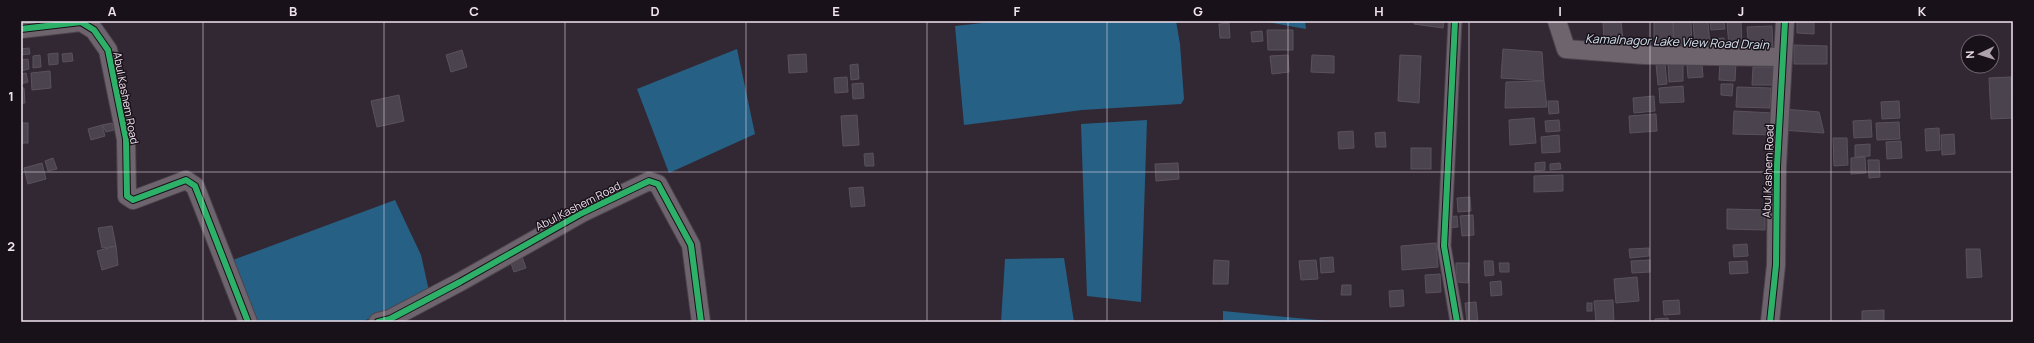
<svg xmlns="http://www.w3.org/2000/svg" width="2034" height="343" viewBox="0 0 2034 343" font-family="Manrope,sans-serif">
  <rect width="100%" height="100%" fill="#322833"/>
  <g fill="#276085">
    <polygon points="1001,21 1176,21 1180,44 1184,99 1181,104 1082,110 964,125 955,26"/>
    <polygon points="1262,21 1305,21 1306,29"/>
    <polygon points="737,49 755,134 669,173 637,89"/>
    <polygon points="1147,120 1141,302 1087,296 1081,124"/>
    <polygon points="395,200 421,255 429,291 384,315 358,322 258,322 230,261"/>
    <polygon points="1064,258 1074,322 1001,322 1005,259"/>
    <polygon points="1223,311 1339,322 1223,322"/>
  </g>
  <g fill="#4b444e" stroke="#59525c">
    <polygon points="1415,21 1444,21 1443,28 1414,24"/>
    <polygon points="1603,21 1621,21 1623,41 1604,43"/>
    <polygon points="1654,21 1673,21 1674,49 1654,49"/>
    <polygon points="1673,21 1691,21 1692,49 1674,49"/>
    <polygon points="1693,21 1708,21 1710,47 1695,48"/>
    <polygon points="1710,21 1724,21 1725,29 1711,30"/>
    <polygon points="1741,21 1742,45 1729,46 1727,22"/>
    <polygon points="1797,21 1814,21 1814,34 1797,33"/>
    <polygon points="1229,23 1230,38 1220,38 1219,24"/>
    <polygon points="1772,26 1773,50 1749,51 1747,27"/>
    <polygon points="1267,30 1293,30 1293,50 1268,50"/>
    <polygon points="1262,31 1263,41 1252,42 1251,32"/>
    <polygon points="1724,38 1724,49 1711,50 1711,39"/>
    <polygon points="1794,45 1827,46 1827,64 1794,64"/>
    <polygon points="29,48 30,54 21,55 21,49"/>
    <polygon points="1503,49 1542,52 1544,81 1501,78"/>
    <polygon points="462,50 467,67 451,72 446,55"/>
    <polygon points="58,53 58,64 49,65 48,54"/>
    <polygon points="72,53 73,61 63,62 62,54"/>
    <polygon points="806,54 807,72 789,73 788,55"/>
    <polygon points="40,55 41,67 33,68 33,56"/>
    <polygon points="1288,55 1289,72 1272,74 1270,56"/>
    <polygon points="1312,55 1334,56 1334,73 1311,72"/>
    <polygon points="1400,55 1421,56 1419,103 1398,101"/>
    <polygon points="28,59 29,69 21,71 21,60"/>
    <polygon points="1720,61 1736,62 1735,81 1719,80"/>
    <polygon points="1668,63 1683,63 1683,81 1669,82"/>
    <polygon points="858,64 859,79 851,80 850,65"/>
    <polygon points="1656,64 1665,64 1667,84 1658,85"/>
    <polygon points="1702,64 1703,77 1688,78 1687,65"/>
    <polygon points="1753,67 1773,67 1773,85 1752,85"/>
    <polygon points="50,71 51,88 32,90 31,73"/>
    <polygon points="26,73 28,82 21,84 21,74"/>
    <polygon points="847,77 848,92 835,93 834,78"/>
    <polygon points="2011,77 2013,118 1991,119 1989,78"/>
    <polygon points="1544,81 1547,107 1505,108 1506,82"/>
    <polygon points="863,83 864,98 853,99 852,84"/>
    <polygon points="1721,84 1733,84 1732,96 1721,95"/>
    <polygon points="1683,86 1684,102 1660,103 1659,88"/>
    <polygon points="1737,87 1771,88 1770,108 1736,107"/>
    <polygon points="21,88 24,88 25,103 21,103"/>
    <polygon points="399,95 404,121 377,127 371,101"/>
    <polygon points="1654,96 1655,111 1634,113 1633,98"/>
    <polygon points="1548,101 1558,101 1559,113 1549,114"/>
    <polygon points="1899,101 1900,118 1882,119 1881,102"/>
    <polygon points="1784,109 1819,112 1824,133 1782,130"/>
    <polygon points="1734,111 1773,113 1773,135 1733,134"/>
    <polygon points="1656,114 1657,131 1630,133 1629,116"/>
    <polygon points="857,115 859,145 843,146 841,116"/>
    <polygon points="1534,118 1536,143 1510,145 1509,120"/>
    <polygon points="1559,120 1560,131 1546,132 1545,121"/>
    <polygon points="1871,120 1872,137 1854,138 1853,121"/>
    <polygon points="1899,122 1900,139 1877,140 1876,123"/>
    <rect x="21" y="123" width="7" height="20"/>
    <polygon points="112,123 114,130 106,132 102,125"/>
    <polygon points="102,125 105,136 91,140 88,129"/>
    <polygon points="1939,128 1940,150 1926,151 1925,129"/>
    <polygon points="1353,131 1354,148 1339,149 1338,132"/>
    <polygon points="1385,132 1386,147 1376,147 1375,133"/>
    <polygon points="1954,134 1955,154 1942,155 1941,135"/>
    <polygon points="1559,135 1560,152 1542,153 1541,137"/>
    <polygon points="1833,138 1847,138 1848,165 1834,166"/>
    <polygon points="1901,141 1902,158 1887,159 1886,142"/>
    <polygon points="1870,144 1870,156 1855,157 1855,145"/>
    <rect x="1411" y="148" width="20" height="21"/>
    <polygon points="873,153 874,166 865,166 864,154"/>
    <polygon points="1865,157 1866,173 1851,174 1851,158"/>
    <polygon points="53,158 57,169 48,171 45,161"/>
    <polygon points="1868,160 1879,160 1880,177 1869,178"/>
    <polygon points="1545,162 1545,170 1535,171 1535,163"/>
    <polygon points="42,163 46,179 28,184 24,168"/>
    <polygon points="1178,163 1179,179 1156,181 1155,164"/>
    <polygon points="1560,163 1561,169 1550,170 1550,164"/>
    <polygon points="1563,175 1563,191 1534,192 1534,176"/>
    <polygon points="863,187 865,206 851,207 849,188"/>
    <polygon points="1470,197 1471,211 1458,212 1457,198"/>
    <polygon points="1727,209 1765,210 1765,230 1727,229"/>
    <polygon points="1473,215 1474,235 1462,236 1460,216"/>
    <polygon points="1457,216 1458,227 1448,228 1447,217"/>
    <polygon points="112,226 116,246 102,248 98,228"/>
    <polygon points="1436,243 1438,267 1402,270 1401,246"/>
    <polygon points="1747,244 1748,256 1734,257 1733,245"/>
    <polygon points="116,246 118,265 102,270 97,251"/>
    <polygon points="1649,248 1649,256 1630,258 1629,249"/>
    <polygon points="1966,249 1980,249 1982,277 1967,278"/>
    <polygon points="520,251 526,268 514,272 508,255"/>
    <polygon points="1333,257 1334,272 1321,273 1320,258"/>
    <polygon points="1214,260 1229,261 1228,284 1213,284"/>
    <polygon points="1316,260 1318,279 1301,280 1299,261"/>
    <polygon points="1650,260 1650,272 1632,273 1631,261"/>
    <polygon points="1484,261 1493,261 1494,275 1485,276"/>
    <polygon points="1747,261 1748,273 1730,274 1729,262"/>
    <polygon points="1456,263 1469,263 1468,283 1456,282"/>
    <polygon points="1499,263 1509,263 1509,272 1500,272"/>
    <polygon points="1440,274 1441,292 1426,293 1425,275"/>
    <polygon points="1637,277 1639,301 1616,303 1614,279"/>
    <polygon points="1501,281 1502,295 1491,296 1490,282"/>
    <polygon points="1342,285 1351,285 1351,295 1341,295"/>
    <polygon points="1403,290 1404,306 1390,307 1389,291"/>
    <polygon points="1613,300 1614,322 1596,322 1594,301"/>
    <polygon points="1679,300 1680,314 1664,315 1663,301"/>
    <polygon points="1476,302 1478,322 1467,322 1465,303"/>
    <rect x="1587" y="303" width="5" height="8"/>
    <polygon points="1884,310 1884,322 1862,322 1862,311"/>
    <polygon points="1668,318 1669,322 1655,322 1655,319"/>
  </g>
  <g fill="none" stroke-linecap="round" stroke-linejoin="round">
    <g stroke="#4d444d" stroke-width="15">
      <polyline id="street" points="1455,21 1444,246 1457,322"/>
    </g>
    <g stroke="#4d444d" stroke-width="20">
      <g id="secondary">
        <polyline points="1557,21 1566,49 1644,55 1783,57"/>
        <polyline points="21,29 81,22 94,30 108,50 126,139 127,196 133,200 186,180 195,186 248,322"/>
        <polyline points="378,322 390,319 460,282 582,213 649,181 658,184 691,245 701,322"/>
        <polyline points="1770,322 1776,265 1777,166 1785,21"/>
      </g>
    </g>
    <use href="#street" stroke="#6e646e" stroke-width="13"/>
    <use href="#secondary" stroke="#6e646e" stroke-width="18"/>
    <g stroke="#191119" stroke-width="8">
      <g id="cycleway">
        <polyline points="1455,21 1444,246 1457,322"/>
        <polyline points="21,29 81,22 94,30 108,50 126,139 127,196 133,200 186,180 195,186 248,322"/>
        <polyline points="378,322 390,319 460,282 582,213 649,181 658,184 691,245 701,322"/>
        <polyline points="1770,322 1776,265 1777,166 1785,21"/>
      </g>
    </g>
    <use href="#cycleway" stroke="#2db169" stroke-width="6"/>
  </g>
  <path fill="none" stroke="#efe3ef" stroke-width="1" stroke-opacity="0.55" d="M203 21V322M384 21V322M565 21V322M746 21V322M927 21V322M1107 21V322M1288 21V322M1469 21V322M1650 21V322M1831 21V322M21 172H2013"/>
  <g text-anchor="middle" stroke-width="3" stroke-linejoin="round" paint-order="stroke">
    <g font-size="11" fill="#efe3ef" stroke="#191119">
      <text transform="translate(126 98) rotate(79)" y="4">Abul Kashem Road</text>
      <text transform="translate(1768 171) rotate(-88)" y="4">Abul Kashem Road</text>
      <text transform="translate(578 206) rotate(-27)" y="4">Abul Kashem Road</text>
    </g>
    <g font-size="12" font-style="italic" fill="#d6e6f2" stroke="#191119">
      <text transform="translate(1677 42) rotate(2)" y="4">Kamalnagor Lake View Road Drain</text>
    </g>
  </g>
  <rect width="2034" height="343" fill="none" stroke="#191119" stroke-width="44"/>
  <g transform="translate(1980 54) rotate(266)"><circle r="19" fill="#191119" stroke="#6f656f"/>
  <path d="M0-3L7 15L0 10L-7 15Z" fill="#ada2ad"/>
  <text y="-6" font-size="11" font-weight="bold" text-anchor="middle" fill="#efe3ef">N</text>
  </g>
  <rect x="22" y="22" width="1990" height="299" fill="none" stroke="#efe3ef" stroke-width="1.5"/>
  <g font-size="13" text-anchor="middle" font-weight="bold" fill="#efe3ef">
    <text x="112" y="16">A</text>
    <text x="293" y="16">B</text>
    <text x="474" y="16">C</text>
    <text x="655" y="16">D</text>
    <text x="836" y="16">E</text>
    <text x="1017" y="16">F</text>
    <text x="1198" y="16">G</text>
    <text x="1379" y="16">H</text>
    <text x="1560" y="16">I</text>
    <text x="1741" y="16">J</text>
    <text x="1922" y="16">K</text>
    <text x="11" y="101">1</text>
    <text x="11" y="251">2</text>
  </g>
</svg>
